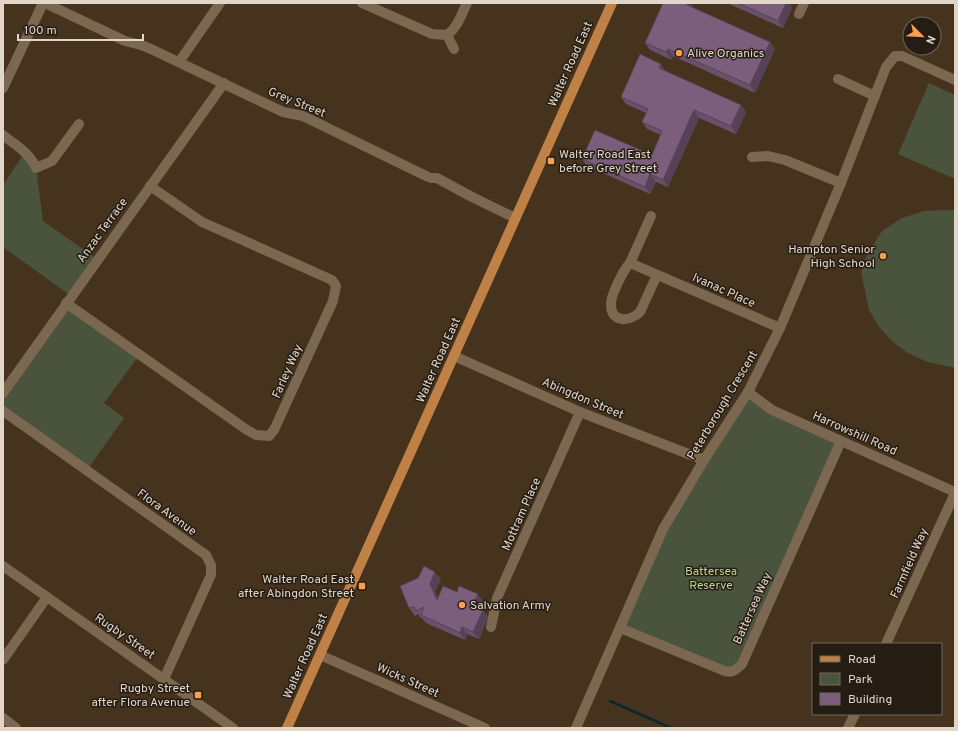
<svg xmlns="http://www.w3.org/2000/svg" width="958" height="731" viewBox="0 0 958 731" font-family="Overpass,sans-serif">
  <rect width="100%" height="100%" fill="#46331d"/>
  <g fill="#4a543d">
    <polygon points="929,83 955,95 955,179 898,154"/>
    <polygon points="25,152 36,168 43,221 97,259 71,296 3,247 3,185"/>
    <polygon points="949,210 955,210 955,368 928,362 908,353 893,342 879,327 869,310 861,272 868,253 882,231 902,218 924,211"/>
    <polygon points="66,303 140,354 104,403 124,418 87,470 3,411 3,393"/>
    <polygon points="748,392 841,441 733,671 620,628 663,529"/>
  </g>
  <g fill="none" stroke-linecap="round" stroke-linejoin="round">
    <polyline stroke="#0b292a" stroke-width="2.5" points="610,701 671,728"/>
    <g stroke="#7c6750" stroke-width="10">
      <polyline points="45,3 125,41 141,45 151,49 283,112 303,116 424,175 431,178 437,178 470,196 515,218"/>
      <path d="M362 3 432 34 447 35C458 27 461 15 467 3"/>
      <polyline points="799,14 804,3"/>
      <polyline points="447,35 454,49"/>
      <polyline points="179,62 220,3"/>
      <polyline points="838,79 875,96"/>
      <polyline points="3,88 43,3"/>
      <path d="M3 135C15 145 30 153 36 168L52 161 79 124"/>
      <polyline points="752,157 768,156 785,160 841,183"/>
      <polyline points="630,263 651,216"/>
      <path d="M657 275 640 312C630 322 611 323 611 305 610 296 624 269 630 263L780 328"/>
      <polyline points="66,303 247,430 256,435 269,436 274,430 333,301 336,286 332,280 202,222 150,186"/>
      <polyline points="454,356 580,412 704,460"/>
      <polyline points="748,392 772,410 955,492"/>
      <polyline points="3,393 224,83"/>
      <polyline points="3,411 206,555 211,565 211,575 164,679"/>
      <polyline points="3,566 233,728"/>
      <polyline points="491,627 497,598 580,412"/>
      <path d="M620 628 722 670C731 674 735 671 742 664L841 441"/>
      <polyline points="886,644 955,493"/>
      <polyline points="320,655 485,728"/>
      <polyline points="3,660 47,597"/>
      <polyline points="3,718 16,728"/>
      <polyline points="576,728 663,529 704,460 748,392 780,328 841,183 886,67 895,56 902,56 955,80"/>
      <polyline points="848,728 855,714"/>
    </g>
    <polyline stroke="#bf8145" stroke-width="10" points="287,728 612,3"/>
  </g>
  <g fill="#6a516b">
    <polygon points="727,3 789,3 792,8 783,28"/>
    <polygon points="693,8 775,49 755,93 673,56 672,60 650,50 645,43"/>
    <polygon points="666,71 746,112 736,134 699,118 668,187 656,182 650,194 587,166 582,159 652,155 661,135 647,129 642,122 646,113 626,104 621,97"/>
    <polygon points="441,579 435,591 438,598 457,592 483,601 480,608 483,610 488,617 479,639 467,634 465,640 426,623 422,618 421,618 418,614 415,616 409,608"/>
  </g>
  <g fill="#564257">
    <polygon points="687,3 690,3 694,8 687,5"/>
    <polygon points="786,3 789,3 792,8 783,28 778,21"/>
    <polygon points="770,42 775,49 755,93 750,85"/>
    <polygon points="668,49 673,56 672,60 666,52"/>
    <polygon points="661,64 666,72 659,68"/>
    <polygon points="741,105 746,112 736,134 731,126"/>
    <polygon points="694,110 699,118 668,187 663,180"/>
    <polygon points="650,174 656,182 650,194 645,187"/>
    <polygon points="435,572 441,579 435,591 443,607 437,600 430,584"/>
    <polygon points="478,594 483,601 478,613 473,605"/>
    <polygon points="483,610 488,617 479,639 473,632"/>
    <polygon points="462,627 467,634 465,640 460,633"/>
  </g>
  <g fill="#7b5e7c" stroke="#564257">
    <polygon points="663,3 687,3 687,5 770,42 750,85 668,49 666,52 645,43"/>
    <polygon points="738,3 786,3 778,21"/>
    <polygon points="640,54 661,64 659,68 741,105 731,126 694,110 663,180 650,174 645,187 582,159 595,130 652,155 662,131 642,122 648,109 621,97"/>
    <polygon points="424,566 435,572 430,584 437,600 443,586 457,592 459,586 478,594 473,605 483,610 473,632 462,627 460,633 421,615 424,607 416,611 414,607 409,608 400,586 418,578"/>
  </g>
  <g fill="#fa9f4f" stroke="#251c13" stroke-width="1.5">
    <circle cx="679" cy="53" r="4"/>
    <rect x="547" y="157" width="8" height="8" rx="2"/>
    <circle cx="883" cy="256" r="4"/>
    <rect x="358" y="582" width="8" height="8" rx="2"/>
    <circle cx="462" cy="605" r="4"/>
    <rect x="194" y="691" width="8" height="8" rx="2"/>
  </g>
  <g text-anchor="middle" stroke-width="3" stroke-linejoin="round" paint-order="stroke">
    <g font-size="12" fill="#e2d6c9" stroke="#251c13" text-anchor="start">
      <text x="687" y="57">Alive Organics</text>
      <text x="559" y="158">Walter Road East<tspan x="559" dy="14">before Grey Street</tspan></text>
      <text x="875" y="253" text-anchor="end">Hampton Senior<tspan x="875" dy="14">High School</tspan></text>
      <text x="354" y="583" text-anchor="end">Walter Road East<tspan x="354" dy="14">after Abingdon Street</tspan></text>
      <text x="470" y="609">Salvation Army</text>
      <text x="190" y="692" text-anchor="end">Rugby Street<tspan x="190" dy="14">after Flora Avenue</tspan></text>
    </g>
    <g font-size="12" fill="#e2d6c9" stroke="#251c13">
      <text transform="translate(570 64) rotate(-66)" y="4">Walter Road East</text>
      <text transform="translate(297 102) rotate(22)" y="4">Grey Street</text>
      <text transform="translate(102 230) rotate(-54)" y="4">Anzac Terrace</text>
      <text transform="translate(724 290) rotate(24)" y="4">Ivanac Place</text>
      <text transform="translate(438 360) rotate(-66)" y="4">Walter Road East</text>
      <text transform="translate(287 371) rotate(-66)" y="4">Farley Way</text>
      <text transform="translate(583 398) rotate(23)" y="4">Abingdon Street</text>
      <text transform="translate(722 405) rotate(-59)" y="4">Peterborough Crescent</text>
      <text transform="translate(855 433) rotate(24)" y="4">Harrowshill Road</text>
      <text transform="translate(167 512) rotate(36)" y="4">Flora Avenue</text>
      <text transform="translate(521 514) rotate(-66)" y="4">Mottram Place</text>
      <text transform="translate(909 563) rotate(-66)" y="4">Farmfield Way</text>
      <text transform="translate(752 608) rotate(-66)" y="4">Battersea Way</text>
      <text transform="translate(125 636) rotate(35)" y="4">Rugby Street</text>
      <text transform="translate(305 656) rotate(-66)" y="4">Walter Road East</text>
      <text transform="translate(408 680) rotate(24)" y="4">Wicks Street</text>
    </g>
    <g font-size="12" fill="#bbd596" stroke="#251c13">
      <text x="711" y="575">Battersea<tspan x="711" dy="14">Reserve</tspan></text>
    </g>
  </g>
  <rect width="958" height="731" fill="none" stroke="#e2d6c9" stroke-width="8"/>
  <rect x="812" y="643" width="130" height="72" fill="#251c13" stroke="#71665c"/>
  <rect x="820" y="656" width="20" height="6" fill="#bf8145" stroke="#71665c"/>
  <text x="848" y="663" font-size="12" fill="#e2d6c9">Road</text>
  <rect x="820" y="673" width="20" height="12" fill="#4a543d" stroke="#71665c"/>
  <text x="848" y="683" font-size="12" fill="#e2d6c9">Park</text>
  <rect x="820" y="693" width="20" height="12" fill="#7b5e7c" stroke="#71665c"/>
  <text x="848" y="703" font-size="12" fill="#e2d6c9">Building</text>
  <g transform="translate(922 36) rotate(114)"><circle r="19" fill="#251c13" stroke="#71665c"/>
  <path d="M0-3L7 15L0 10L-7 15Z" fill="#fa9f4f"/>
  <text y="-6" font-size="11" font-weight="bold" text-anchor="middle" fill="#e2d6c9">N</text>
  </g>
  <path d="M18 34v6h125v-6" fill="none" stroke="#e2d6c9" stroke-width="2"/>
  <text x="24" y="34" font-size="12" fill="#e2d6c9" stroke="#251c13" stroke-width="3" paint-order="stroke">100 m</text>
</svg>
